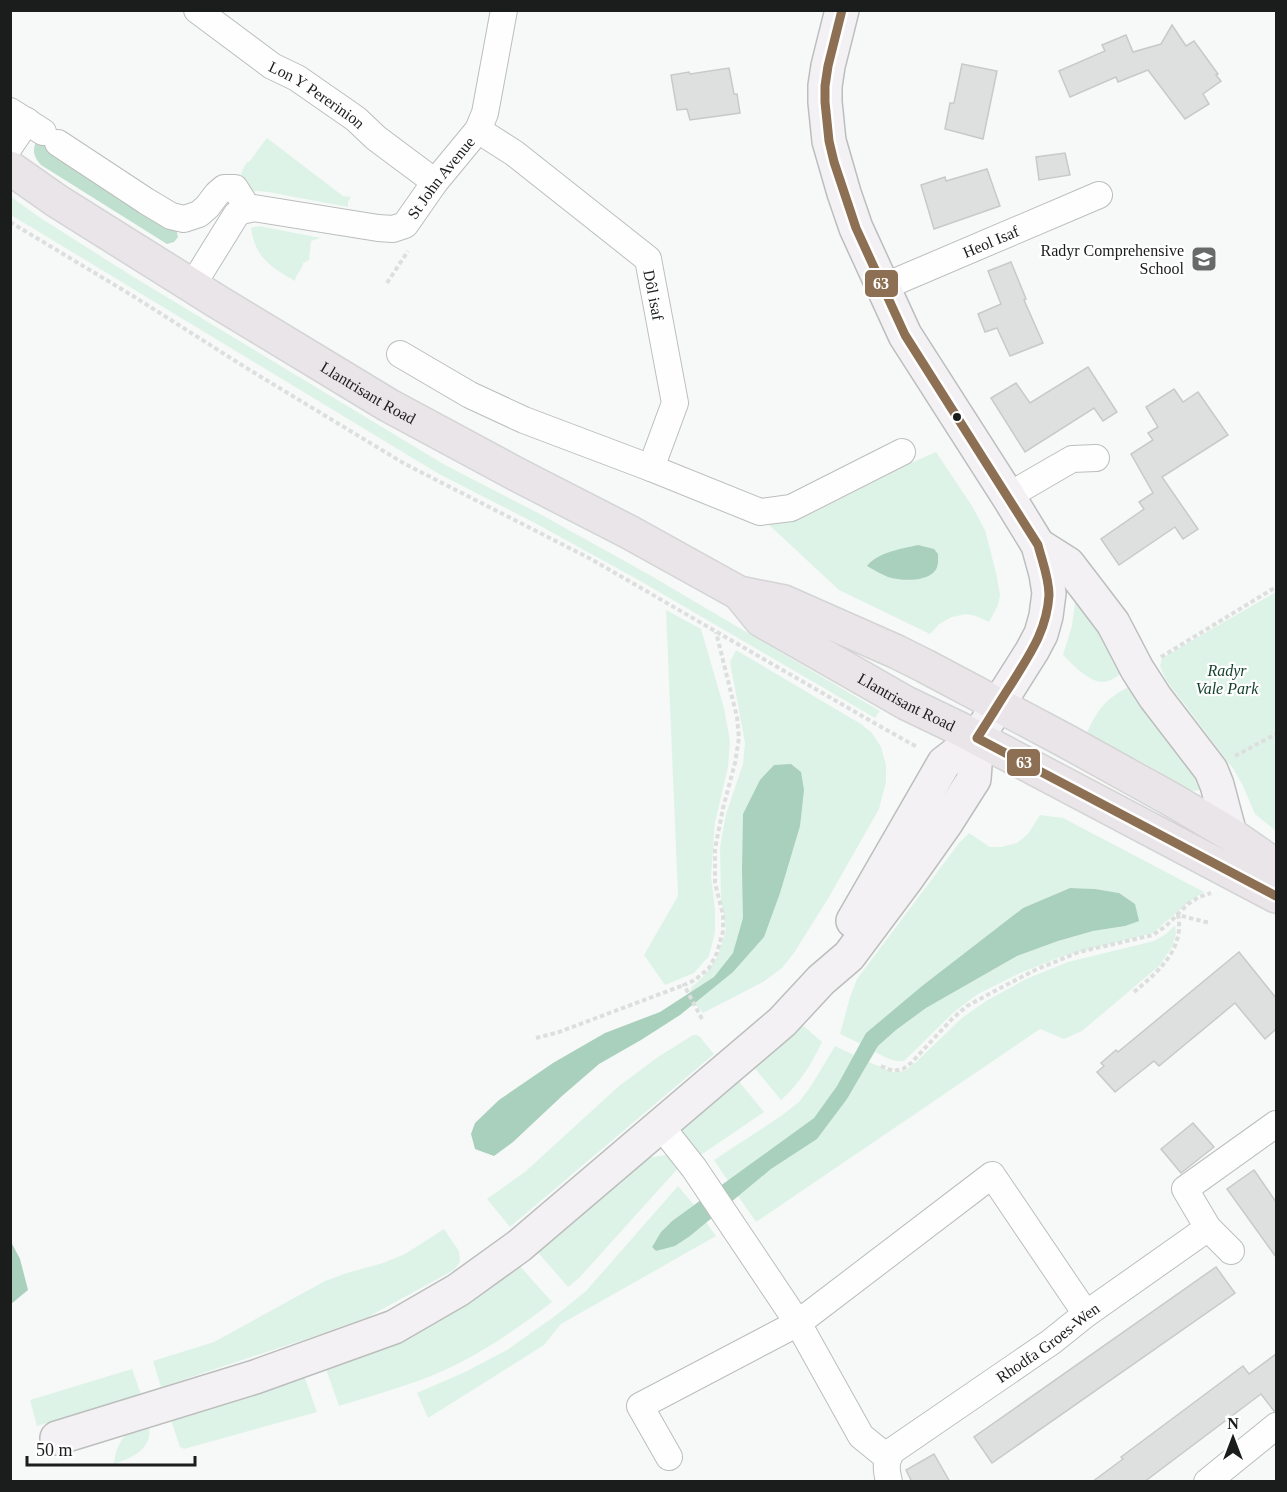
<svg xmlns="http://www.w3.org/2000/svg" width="1287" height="1492" viewBox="0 0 1287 1492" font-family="'Times New Roman',serif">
  <rect width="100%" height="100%" fill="#f6f9f7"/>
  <g fill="#def3e8">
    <path d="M267 138 343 196 351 197 348 202V207L268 192 258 191 247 192C240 178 238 176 247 162H249Z"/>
    <polygon points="10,196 39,217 132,276 445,465 540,514 648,574 880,711 875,718 642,582 535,523 439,474 11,215"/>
    <path d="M259 226 321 238 311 241 309 260 303 263C302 271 296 273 295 281 271 267 255 258 251 228Z"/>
    <polygon points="936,452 972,506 985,530 997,577 1000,595 998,605 989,622 976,616 966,614 952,617 939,624 930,634 839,590 766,522 784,519"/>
    <polygon points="1276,592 1276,831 1255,814 1243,786 1234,770 1166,680 1160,666 1162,658"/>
    <path d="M1078 597 1124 672C1117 676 1110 682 1102 682 1089 682 1072 664 1063 655L1072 626 1075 602Z"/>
    <polygon points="666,610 701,629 724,708 730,741 728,767 715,823 711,876 715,910 715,933 709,956 694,973 665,985 644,955 678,896"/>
    <polygon points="736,650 861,724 872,733 881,747 886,765 886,782 879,809 829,897 794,953 782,968 763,982 703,1013 696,1005 690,991 692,987 703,977 718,956 726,930 721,900 720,847 726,814 743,764 745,743 730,662"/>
    <path d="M1132 685 1198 779V784L1201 789C1196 792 1193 791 1188 789L1142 762 1121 752 1084 739C1097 710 1103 700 1132 685Z"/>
    <path d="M1040 815 1063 818 1204 892 1190 901 1153 933 1060 957 1018 974 978 994 954 1012 904 1061C892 1062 885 1057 875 1052L878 1046 896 1030 926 1008 1017 956 1058 941 1093 931 1125 926 1119 893 1095 889 1070 888 1023 908 922 986 866 1033 861 1044 840 1034 850 997 857 979 959 843 969 833 990 847H1001L1017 843 1028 834Z"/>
    <polygon points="1175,925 1176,934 1172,947 1159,966 1082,1031 1064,1039 1040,1029 756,1222 738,1196 771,1169 817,1139 847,1099 869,1062 893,1072 905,1071 916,1062 962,1018 986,1001 1026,979 1068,962 1154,941 1166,934"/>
    <path d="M798 1021 822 1042C812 1063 799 1085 781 1100L752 1065Z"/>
    <polygon points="693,1035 697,1035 700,1037 714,1054 510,1227 487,1199 526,1171 619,1086 658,1057"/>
    <polygon points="835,1046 854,1055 837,1087 814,1118 728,1181 714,1160 781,1116 799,1102 811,1086"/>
    <path d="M736 1078 764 1112 695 1159C688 1147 680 1138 683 1124Z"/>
    <polygon points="666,1155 675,1160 680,1166 579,1278 568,1287 535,1249 647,1158"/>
    <path d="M678 1186 694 1205C674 1219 664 1225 652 1247L656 1251 675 1246 706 1222 716 1236 561 1324 544 1345 428 1418 417 1393 465 1372 507 1350 555 1316 586 1291Z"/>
    <polygon points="444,1229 459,1251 460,1262 454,1270 368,1317 312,1337 161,1387 153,1361 214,1342 325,1281 347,1273 383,1263 405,1254"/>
    <path d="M518 1264 552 1302C511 1334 467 1363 418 1381 392 1390 365 1398 339 1406L326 1369Z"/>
    <polygon points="132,1369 141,1394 37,1426 30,1400"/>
    <polygon points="302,1377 305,1378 317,1412 184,1449 180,1447 171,1420"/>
    <path d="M149 1427C153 1449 132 1458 114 1464 115 1453 119 1439 129 1433 134 1429 143 1428 149 1427Z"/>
  </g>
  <path fill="#c0e0cf" d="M37 139 176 228 178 237 174 242 167 244 41 165C33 156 32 150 37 139Z"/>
  <g fill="#a8d0bc">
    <path d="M918 545 934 549 938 554C938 560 939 567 934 572 924 582 901 581 888 577 881 574 874 570 867 566 878 552 901 549 918 545Z"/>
    <polygon points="791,764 801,772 804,790 800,826 780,893 764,937 733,972 680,1015 641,1040 599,1064 562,1096 513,1142 494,1156 475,1149 471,1134 475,1123 499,1100 553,1063 605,1033 660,1012 714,977 733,953 743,918 742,871 743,814 760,780 774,765"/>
    <polygon points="1070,888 1095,889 1119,893 1135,904 1139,921 1125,926 1093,931 1058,941 1017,956 926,1008 896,1030 878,1046 847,1099 817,1139 771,1169 690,1236 675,1246 656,1251 652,1247 661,1232 672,1221 814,1118 837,1086 866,1033 922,986 1023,908"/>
    <polygon points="11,1242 20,1259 28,1290 11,1304"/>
  </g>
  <g fill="#dee0df" stroke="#c8cac9" stroke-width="1.5">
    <polygon points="1172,25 1186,46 1194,41 1218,74 1216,75 1221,81 1203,94 1209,104 1185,119 1148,70 1118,82 1116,77 1070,97 1059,71 1105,51 1102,45 1126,35 1133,52 1161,44"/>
    <polygon points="962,64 997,71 983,139 945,129 950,103 954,103"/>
    <polygon points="729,68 734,94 737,94 740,113 690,120 687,109 677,110 671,75 689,72 690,74"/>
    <polygon points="1065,153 1070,175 1039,180 1036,157"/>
    <polygon points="987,169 1000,206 934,229 921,185 945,177 946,181"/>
    <polygon points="1011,262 1026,299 1024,300 1043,343 1010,356 997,328 985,332 978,314 1001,304 988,271"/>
    <polygon points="1088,367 1117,412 1103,421 1094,408 1025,452 991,398 1016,383 1030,403"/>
    <polygon points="1174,389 1183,402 1198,392 1228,435 1162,477 1198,529 1183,539 1175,527 1119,565 1101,539 1144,509 1139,502 1153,493 1131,454 1153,440 1148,433 1158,427 1146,407"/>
    <polygon points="1239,952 1276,998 1276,1029 1265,1039 1235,1003 1159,1066 1154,1061 1115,1092 1097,1072 1104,1066 1101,1063 1116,1050 1118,1052"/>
    <polygon points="1193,1123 1214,1147 1181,1173 1161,1149"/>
    <polygon points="1254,1170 1276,1202 1276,1257 1227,1189"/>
    <polygon points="1216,1267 1235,1293 992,1463 974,1437"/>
    <polygon points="1276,1354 1276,1411 1274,1411 1261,1394 1144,1482 1092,1482 1123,1459 1121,1457 1243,1366 1249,1374"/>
    <polygon points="934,1454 950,1482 912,1482 906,1470"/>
  </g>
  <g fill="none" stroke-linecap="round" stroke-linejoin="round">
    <g stroke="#bbbebc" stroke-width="28">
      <g id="street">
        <path id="s1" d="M197 10 272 66 297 78 356 119 376 138 435 182"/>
        <polyline points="10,111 43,132"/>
        <polyline points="58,143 146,201 171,216 184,219 199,214 207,207 217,194 224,188 235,188 248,209"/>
        <polyline points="10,146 27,121"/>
        <path id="s2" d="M192 286 236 215 241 211 254 208 378 228 393 229 405 225 435 182 478 130 485 113 504 10"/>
        <path id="s3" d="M883 287 1099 195"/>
        <polyline points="400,354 470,395 524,420 651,468 675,403 648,259 514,153 478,130"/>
        <polyline points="651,468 760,512 791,508 902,452"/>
        <polyline points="1008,496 1072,459 1096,458"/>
        <polyline points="660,1125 694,1168 798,1323 861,1436 888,1458"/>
        <polyline points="1208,1228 1231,1251"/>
        <polyline points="669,1457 640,1406 798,1323 992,1175 1086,1314"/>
        <path id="s4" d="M889 1482C886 1468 885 1463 892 1451L1051 1342 1086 1314 1208 1228 1185 1189 1276 1124"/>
        <polyline points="1207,1482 1276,1426"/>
      </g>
    </g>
    <g stroke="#bbbebc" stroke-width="36">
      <g id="secondary">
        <polyline points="842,10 828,66 825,86 825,102 829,141 844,193 856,228 905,335 1008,496 1038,545 1046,574 1049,593 1046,616 1041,634 1032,651 977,738 944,763 853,921"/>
        <polyline points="1038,545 1068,564 1091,594 1113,623 1137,669 1155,697 1211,770 1217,785 1230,834"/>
        <polyline points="57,1438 255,1377 394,1327 458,1290 519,1246 782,1022 821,980 849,956 905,881 946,823 974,779 977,738"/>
      </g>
    </g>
    <g stroke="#d3d4d3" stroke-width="36">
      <g id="primary">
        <path id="s5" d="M10 168 57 201 218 302 388 405 516 474 629 532 739 593 784 602 897 652 925 666 1066 741 1169 798 1230 834 1276 866"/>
        <path id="s6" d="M739 593 761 620 906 703 958 728 1276 896"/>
      </g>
    </g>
    <g stroke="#dddfde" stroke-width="4" stroke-dasharray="4.5 3" stroke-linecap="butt">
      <polyline points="10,222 133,296 248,369 405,464 589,558 876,724 917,747"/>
      <polyline points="387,283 408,251"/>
      <polyline points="1161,657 1276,587"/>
      <polyline points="1235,756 1276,734"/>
      <path d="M1134 992C1158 972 1185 949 1178 915L1210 923"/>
      <polyline points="702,1019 684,985 695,980 709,968 717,953 723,931 723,915 715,883 715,849 723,808 735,763 739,738 737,717 716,632"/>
      <polyline points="536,1038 559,1032 684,985"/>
      <polyline points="881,1066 893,1071 903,1069 911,1063 952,1019 967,1006 989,994 1035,970 1079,952 1153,935 1166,926 1188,904 1199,897 1211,893"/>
    </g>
    <use href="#street" stroke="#fefefe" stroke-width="26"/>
    <use href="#secondary" stroke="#f4f1f4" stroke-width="33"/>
    <use href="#primary" stroke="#eae5e9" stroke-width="33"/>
    <g stroke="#fff" stroke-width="14">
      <path id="bus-1" d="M842 10 828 66 825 86V102L829 141 834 162 856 228 905 335 1038 545C1042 561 1049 578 1049 595 1047 630 1030 654 1012 683 1000 701 989 720 977 738L1276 896"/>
    </g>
    <use href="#bus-1" stroke="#8d7054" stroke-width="9"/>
  </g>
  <defs>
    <g id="school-square" transform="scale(1.35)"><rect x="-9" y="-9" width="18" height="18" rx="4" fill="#686969" stroke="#fff"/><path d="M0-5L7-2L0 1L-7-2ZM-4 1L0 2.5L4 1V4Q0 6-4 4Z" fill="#fff"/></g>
  </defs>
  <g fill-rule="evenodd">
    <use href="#school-square" x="1204" y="259"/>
  </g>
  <circle fill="#1b1c1c" stroke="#fff" stroke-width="2" cx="957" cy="417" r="5"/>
  <g text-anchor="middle" stroke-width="4.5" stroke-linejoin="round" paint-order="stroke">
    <g font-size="16" fill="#1b1c1c" stroke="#fff">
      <text dy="6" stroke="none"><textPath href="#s1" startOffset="147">Lon Y Pererinion</textPath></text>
      <text dy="6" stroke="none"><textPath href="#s2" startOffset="316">St John Avenue</textPath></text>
      <text dy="6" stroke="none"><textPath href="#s3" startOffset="117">Heol Isaf</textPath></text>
      <text transform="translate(654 295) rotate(79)" y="6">Dôl isaf</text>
      <text dy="6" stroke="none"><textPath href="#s5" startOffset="423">Llantrisant Road</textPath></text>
      <text dy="6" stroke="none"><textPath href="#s6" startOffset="202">Llantrisant Road</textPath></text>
      <text dy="6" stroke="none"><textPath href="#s4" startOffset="222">Rhodfa Groes-Wen</textPath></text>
    </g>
    <g font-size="16" fill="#1b1c1c" stroke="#fff" text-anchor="end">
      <text x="1184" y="256">Radyr Comprehensive<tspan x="1184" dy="18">School</tspan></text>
    </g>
    <g font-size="16" font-style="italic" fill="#113f2b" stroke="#fff">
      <text x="1227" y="676">Radyr<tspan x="1227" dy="18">Vale Park</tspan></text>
    </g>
  </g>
  <g stroke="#fff" stroke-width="2">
    <rect x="864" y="269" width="35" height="29" rx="6" fill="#8d7054"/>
    <rect x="1006" y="748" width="35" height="29" rx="6" fill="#8d7054"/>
  </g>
  <g font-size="16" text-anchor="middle" font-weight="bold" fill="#fff">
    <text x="881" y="289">63</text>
    <text x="1024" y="768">63</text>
  </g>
  <rect width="1287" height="1492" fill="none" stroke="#1b1c1c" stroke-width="24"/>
  <g transform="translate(1233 1438)" stroke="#ffffff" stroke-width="4.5" paint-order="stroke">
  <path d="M0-4.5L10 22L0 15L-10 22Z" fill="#1b1c1c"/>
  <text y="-9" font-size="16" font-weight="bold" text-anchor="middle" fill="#1b1c1c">N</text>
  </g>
  <path d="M27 1456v9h168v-9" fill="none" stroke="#1b1c1c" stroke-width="3"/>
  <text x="36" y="1456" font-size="18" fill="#1b1c1c" stroke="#ffffff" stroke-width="4.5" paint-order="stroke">50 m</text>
</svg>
